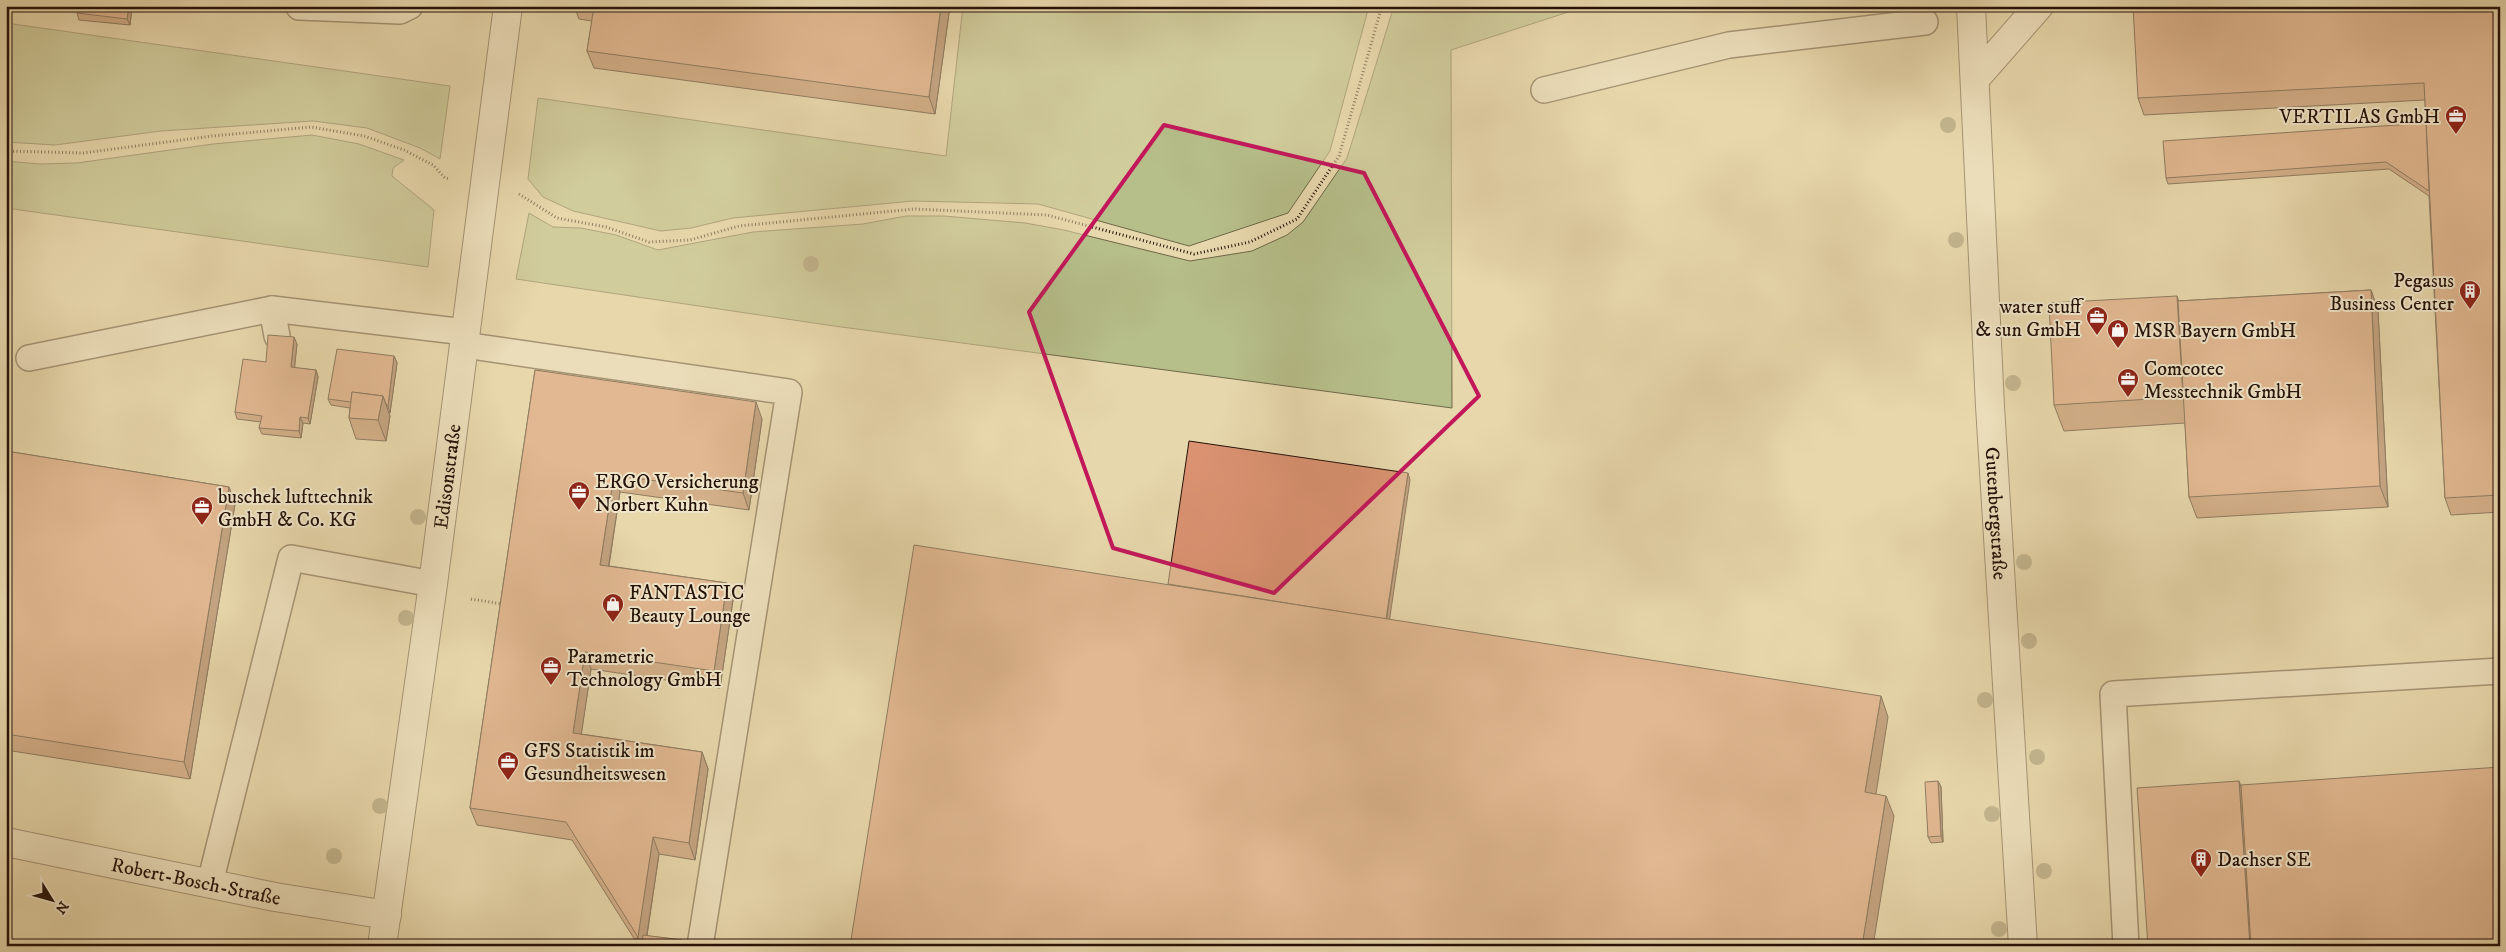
<svg xmlns="http://www.w3.org/2000/svg" width="2506" height="952" viewBox="0 0 2506 952" font-family="'IM FELL DW Pica',serif">
  <rect width="100%" height="100%" fill="#e7d7ac"/>
  <filter id="stains"><feTurbulence type="fractalNoise" baseFrequency=".004" numOctaves="4"/><feColorMatrix values="0 0 0 0 .2 0 0 0 0 .09 0 0 0 0 .02 0 0 0 .5 -.17"/></filter>
  <radialGradient id="worn" r=".72"><stop offset=".6" stop-color="#630" stop-opacity="0"/><stop offset="1" stop-color="#630" stop-opacity=".3"/></radialGradient>
  <g fill="#b6be89" stroke="#6e6848">
    <polygon points="963,6 1369,6 1330,151 1288,213 1189,246 1038,204 913,201 733,218 691,228 661,231 573,211 543,197 528,179 538,98 946,156"/>
    <polygon points="1394,6 1587,6 1451,50 1452,408 834,326 516,279 529,213 553,227 581,228 616,235 658,250 753,232 863,224 906,216 944,216 1025,223 1064,230 1190,261 1252,251 1287,235 1303,222 1347,158"/>
    <polygon points="6,23 450,86 440,159 420,148 367,128 313,121 161,131 55,145 6,142"/>
    <polygon points="312,135 359,144 404,160 393,168 392,176 434,210 428,267 6,208 6,161 39,164 77,163 213,144"/>
  </g>
  <g fill="none" stroke-linecap="round" stroke-linejoin="round">
    <g stroke="#564231" stroke-width="28">
      <g id="lane">
        <polyline points="299,7 400,11 410,6"/>
        <polyline points="1544,90 1729,45 1925,22"/>
        <polyline points="272,309 277,336"/>
        <polyline points="464,345 789,392 700,946"/>
        <polyline points="29,358 272,309 465,332"/>
        <polyline points="210,883 291,558 433,584"/>
        <polyline points="2126,946 2113,694 2500,671"/>
      </g>
    </g>
    <g stroke="#564231" stroke-width="30">
      <g id="street">
        <path id="s1" d="M1971 6 1990 406 2023 946"/>
        <polyline points="1975,79 2039,6"/>
        <path id="s2" d="M6 842 275 897 387 915"/>
        <path id="s3" d="M382 946 433 584 508 6"/>
      </g>
    </g>
    <g stroke="#251108" stroke-width="3" stroke-dasharray="1 2.5" stroke-linecap="butt">
      <polyline points="6,151 83,153 212,136 311,127 364,136 404,150 433,165 445,178 450,179"/>
      <polyline points="519,194 557,218 606,227 649,242 690,240 739,226 914,209 1047,215 1194,254 1250,242 1297,219 1339,156 1382,6"/>
      <polyline points="471,599 503,604"/>
    </g>
    <use href="#lane" stroke="#efe5c9" stroke-width="25"/>
    <use href="#street" stroke="#efe5c9" stroke-width="28"/>
  </g>
  <g fill="#988c6b">
    <circle cx="1948" cy="125" r="8"/>
    <circle cx="1956" cy="240" r="8"/>
    <circle cx="811" cy="264" r="8"/>
    <circle cx="2013" cy="383" r="8"/>
    <circle cx="418" cy="517" r="8"/>
    <circle cx="2024" cy="562" r="8"/>
    <circle cx="406" cy="618" r="8"/>
    <circle cx="2029" cy="641" r="8"/>
    <circle cx="1985" cy="700" r="8"/>
    <circle cx="2037" cy="757" r="8"/>
    <circle cx="380" cy="806" r="8"/>
    <circle cx="1992" cy="814" r="8"/>
    <circle cx="334" cy="856" r="8"/>
    <circle cx="2044" cy="871" r="8"/>
    <circle cx="1999" cy="929" r="8"/>
  </g>
  <g fill="#bb7e61" stroke="#251108">
    <polygon points="574,6 950,6 935,114 594,68 587,51 592,21 579,19"/>
    <polygon points="2500,6 2500,512 2451,515 2445,498 2429,196 2389,169 2168,184 2166,178 2426,123 2425,100 2144,115 2138,98"/>
    <polygon points="132,7 130,25 79,20 77,13"/>
    <polygon points="2371,290 2378,311 2388,507 2197,518 2189,497 2185,423 2064,431 2054,405 2178,301"/>
    <polygon points="297,344 294,368 316,370 318,377 310,424 303,423 301,438 262,434 259,428 261,422 237,419 235,412 266,362"/>
    <polygon points="394,356 397,363 390,413 389,413 390,416 386,441 356,439 349,418 350,408 331,405 328,399"/>
    <polygon points="535,370 762,419 749,510 620,492 609,566 727,583 733,600 720,688 591,669 581,734 702,752 708,769 695,860 659,854 647,936 682,940 684,946 628,946 635,940 572,840 477,825 470,808"/>
    <polygon points="6,451 229,487 235,504 190,779 6,750"/>
    <polygon points="1938,781 1941,787 1943,842 1931,843 1928,837"/>
  </g>
  <g fill="#99664f" stroke="#251108">
    <polygon points="129,6 132,7 130,25 127,19"/>
    <polygon points="941,6 950,6 935,114 929,97"/>
    <polygon points="2371,290 2378,311 2388,507 2380,486"/>
    <polygon points="2177,296 2186,322 2192,423 2183,397"/>
    <polygon points="294,337 297,344 294,374 291,367"/>
    <polygon points="394,356 397,363 390,413 388,406"/>
    <polygon points="316,370 318,377 310,424 308,418"/>
    <polygon points="383,396 390,416 386,441 378,420"/>
    <polygon points="756,402 762,419 749,510 743,493"/>
    <polygon points="300,417 303,423 301,438 299,431"/>
    <polygon points="1408,473 1410,480 1387,637 1385,630"/>
    <polygon points="614,475 620,492 606,582 600,565"/>
    <polygon points="229,487 235,504 190,779 184,762"/>
    <polygon points="727,583 733,600 720,688 714,671"/>
    <polygon points="585,652 591,669 579,750 573,733"/>
    <polygon points="1881,696 1888,717 1873,813 1865,792"/>
    <polygon points="702,752 708,769 695,860 689,843"/>
    <polygon points="1938,781 1941,787 1943,842 1941,836"/>
    <polygon points="2239,781 2247,802 2256,946 2250,946"/>
    <polygon points="1886,796 1894,816 1873,946 1862,946"/>
    <polygon points="653,837 659,854 645,946 636,946"/>
  </g>
  <g fill="#da9271" stroke="#251108">
    <polygon points="75,6 129,6 127,19 77,13"/>
    <polygon points="594,6 941,6 929,97 587,51"/>
    <polygon points="2133,6 2500,6 2500,495 2445,498 2424,83 2138,98"/>
    <polygon points="2426,123 2429,191 2386,162 2166,178 2163,141"/>
    <polygon points="2371,290 2380,486 2189,497 2178,301"/>
    <polygon points="2177,296 2183,397 2054,405 2049,303"/>
    <polygon points="268,335 294,337 291,367 316,370 308,418 300,417 299,431 259,428 262,416 235,412 243,359 266,362"/>
    <polygon points="337,349 394,356 388,406 387,406 383,396 352,392 351,402 328,399"/>
    <polygon points="535,370 756,402 743,493 614,475 600,565 727,583 714,671 585,652 573,733 702,752 689,843 653,837 638,937 566,822 470,808"/>
    <polygon points="352,392 383,396 378,420 349,418"/>
    <polygon points="1189,441 1408,473 1386,619 1168,584"/>
    <polygon points="6,451 229,487 184,762 6,734"/>
    <polygon points="914,545 1881,696 1865,792 1886,796 1862,946 850,946"/>
    <polygon points="2500,767 2500,946 2251,946 2241,785"/>
    <polygon points="1938,781 1941,836 1928,837 1925,782"/>
    <polygon points="2239,781 2250,946 2148,946 2137,788"/>
    <polygon points="643,935 682,940 681,946 642,946"/>
    <polygon points="638,937 636,946 628,946"/>
  </g>
  <path d="M0 0H2506V952H0ZM1164 125 1364 173 1479 396 1274 593 1113 548 1029 312Z" fill="#e7d7ac" fill-opacity=".55" fill-rule="evenodd"/>
  <path fill="none" stroke="#c2185b" stroke-width="4" stroke-linejoin="round" d="M1164 125 1364 173 1479 396 1274 593 1113 548 1029 312Z"/>
  <defs>
    <g id="office-pin" transform="scale(1.125)"><path d="M0 17L-7.5 6A9.5 9.5 0 1 1 7.5 6Z" fill="#8f2418" stroke="#efe5c9"/><path d="M-6-3h4V-5.5h4V-3h4V5H-6ZM-1-4.5V-3h2v-1.5ZM-6 0V1H6V0Z" fill="#fff"/></g>
    <g id="building-pin" transform="scale(1.125)"><path d="M0 17L-7.5 6A9.5 9.5 0 1 1 7.5 6Z" fill="#8f2418" stroke="#efe5c9"/><path d="M-4-6H4V6H1V3H-1V6H-4ZM-2.5-4.3h1.7v1.8h-1.7ZM.8-4.3h1.7v1.8H.8ZM-2.5-1h1.7V.8h-1.7ZM.8-1h1.7V.8H.8Z" fill="#fff"/></g>
    <g id="shop-pin" transform="scale(1.125)"><path d="M0 17L-7.5 6A9.5 9.5 0 1 1 7.5 6Z" fill="#8f2418" stroke="#efe5c9"/><path d="M-5-2.5h2.3a2.7 3.5 0 0 1 5.4 0H5L5.5 6h-11ZM-1.5-2.5h3a1.5 2.3 0 0 0-3 0Z" fill="#fff"/></g>
  </defs>
  <g fill-rule="evenodd">
    <use href="#office-pin" x="2456" y="116"/>
    <use href="#building-pin" x="2470" y="291"/>
    <use href="#office-pin" x="2097" y="317"/>
    <use href="#shop-pin" x="2118" y="330"/>
    <use href="#office-pin" x="2128" y="379"/>
    <use href="#office-pin" x="579" y="492"/>
    <use href="#office-pin" x="202" y="507"/>
    <use href="#shop-pin" x="613" y="604"/>
    <use href="#office-pin" x="551" y="667"/>
    <use href="#office-pin" x="508" y="762"/>
    <use href="#building-pin" x="2201" y="859"/>
  </g>
  <g text-anchor="middle" stroke-width="4" stroke-linejoin="round" paint-order="stroke">
    <g font-size="20" fill="#251108" stroke="#efe5c9" text-anchor="start">
      <text x="2440" y="123" text-anchor="end">VERTILAS GmbH</text>
      <text x="2454" y="287" text-anchor="end">Pegasus<tspan x="2454" dy="23">Business Center</tspan></text>
      <text x="2081" y="313" text-anchor="end">water stuff<tspan x="2081" dy="23">&amp; sun GmbH</tspan></text>
      <text x="2134" y="337">MSR Bayern GmbH</text>
      <text x="2144" y="375">Comcotec<tspan x="2144" dy="23">Messtechnik GmbH</tspan></text>
      <text x="595" y="488">ERGO Versicherung<tspan x="595" dy="23">Norbert Kuhn</tspan></text>
      <text x="218" y="503">buschek lufttechnik<tspan x="218" dy="23">GmbH &amp; Co. KG</tspan></text>
      <text x="629" y="599">FANTASTIC<tspan x="629" dy="23">Beauty Lounge</tspan></text>
      <text x="567" y="663">Parametric<tspan x="567" dy="23">Technology GmbH</tspan></text>
      <text x="524" y="757">GFS Statistik im<tspan x="524" dy="23">Gesundheitswesen</tspan></text>
      <text x="2217" y="866">Dachser SE</text>
    </g>
    <g font-size="20" fill="#251108" stroke="#efe5c9">
      <text dy="7" stroke="none"><textPath href="#s3" startOffset="474">Edisonstraße</textPath></text>
      <text dy="7" stroke="none"><textPath href="#s1" startOffset="508">Gutenbergstraße</textPath></text>
      <text dy="7" stroke="none"><textPath href="#s2" startOffset="194">Robert-Bosch-Straße</textPath></text>
    </g>
  </g>
  <rect width="2506" height="952" fill="none" stroke="#e7d7ac" stroke-width="25"/>
  <rect x="8" y="8" width="2491" height="937" fill="none" stroke="#251108" stroke-width="2.5"/>
  <rect x="12" y="12" width="2481" height="927" fill="none" stroke="#251108"/>
  <g transform="translate(52 900) rotate(127)" stroke="#efe5c9" stroke-width="4" paint-order="stroke">
  <path d="M0-4L9 19L0 12L-9 19Z" fill="#251108"/>
  <text y="-8" font-size="14" font-weight="bold" text-anchor="middle" fill="#251108">N</text>
  </g>
  <rect width="100%" height="100%" filter="url(#stains)"/>
  <rect width="100%" height="100%" fill="url(#worn)"/>
</svg>
